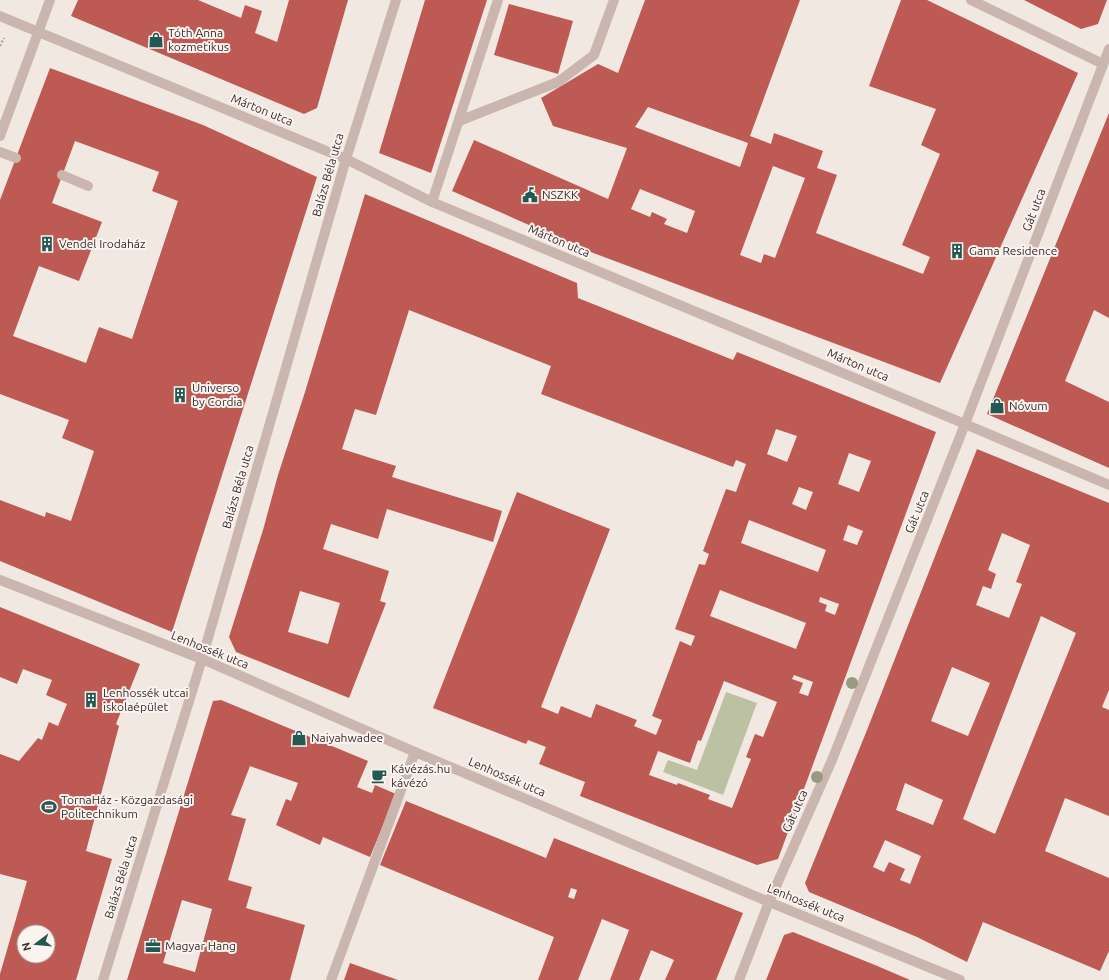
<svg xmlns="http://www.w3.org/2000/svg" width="1109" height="980" viewBox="0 0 1109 980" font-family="Ubuntu,sans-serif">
  <rect width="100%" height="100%" fill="#f2e8e2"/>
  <polygon fill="#bdc1a3" points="726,692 757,703 723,795 663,772 668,760 697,770"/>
  <g fill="#be5a54" fill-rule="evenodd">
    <polygon points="78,0 198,0 241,18 245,5 262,11 255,33 277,42 289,0 348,0 317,108 304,114 71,16"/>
    <polygon points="425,0 487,0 431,173 379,153"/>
    <path d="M645 0H800L750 136 771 144 774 133 823 151 817 168 837 175 816 233 923 274 930 257 902 245 940 154 921 145 936 109 869 86 901 0H927L1078 73 940 383 588 251 452 191 474 140 608 199 627 148 553 126 541 98 598 64 618 73ZM648 107 748 143 740 167 635 127ZM773 166 805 178 775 258 764 254 761 263 740 255ZM640 189 695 211 687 233 664 224 667 219 652 212 650 217 631 209Z"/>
    <polygon points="1024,0 1107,0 1098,24 1081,29"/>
    <polygon points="509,4 573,21 558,74 494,55"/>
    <path d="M50 68 203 125 317 177 172 632 0 561V500L45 517 46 512 71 521 94 451 62 438 69 420 0 394V200ZM75 141 159 172 152 191 178 201 132 339 99 327 86 363 13 336 39 266 79 281 102 222 52 203Z"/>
    <polygon points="1109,113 1109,318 1094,310 1065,381 1109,402 1109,468 987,414"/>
    <path d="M365 194 577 283 578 298 733 360 737 352 936 432 778 859 757 865 580 796 585 782 539 764 546 747 528 740 526 744 433 708 517 492 610 529 541 707 558 714 561 706 591 718 596 704 637 720 634 726 656 735 662 720 652 716 680 641 691 646 695 636 675 629 699 564 705 565 709 554 703 551 726 489 736 492 746 464 736 460 733 467 541 394 551 366 409 310 376 415 355 409 342 449 396 466 392 477 502 511 493 542 387 509 378 539 331 524 323 549 389 571 380 601 386 603 349 698 236 652 229 637 263 530 278 475 305 392ZM776 429 797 436 787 462 767 454ZM849 453 871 461 859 492 838 484ZM799 487 813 492 806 510 792 504ZM749 520 826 550 818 572 741 543ZM848 525 863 531 857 545 843 540ZM720 590 806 623 796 649 710 616ZM300 591 340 603 328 644 288 632ZM820 597 839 604 835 615 825 611 827 605 819 602ZM794 675 813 682 808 696 799 693 803 683 792 679ZM724 681 777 702 763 737 755 734 746 757 751 759 732 808 708 799 710 795 678 783 677 785 649 775 658 751 690 763 698 740 701 741Z"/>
    <path d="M977 449 1109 503V690L1102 707 1109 710V816L1065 798 1045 851 1109 878V951L1100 971 983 922 967 962 917 937 809 892 805 883 867 730ZM1002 533 1030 545 1016 582 1022 584 1009 618 976 605 983 586 991 589 996 574 988 570ZM1041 616 1076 633 995 834 963 819ZM952 667 990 683 968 736 931 721ZM905 783 943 800 933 825 896 810ZM885 840 921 856 910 884 900 880 905 869 889 862 884 872 873 867Z"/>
    <path d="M0 607 140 664 116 724 119 726 86 851 112 859 76 980H0V974L27 881 0 874V754L19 761 38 738 42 740 49 722 58 726 67 704 46 695 52 680 23 669 17 684 0 677ZM24 932H48V956H24Z"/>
    <path d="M221 700 368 761 357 787 372 793 375 785 396 794 370 857 323 837 320 845 276 825 286 799 291 801 298 783 250 766 231 815 246 819 228 880 252 887 246 908 305 925 290 980H127L213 701ZM182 900 212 909 195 972 163 963Z"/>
    <path d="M406 801 546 858 554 838 743 913 716 980H665L674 960 651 950 639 980H610L629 930 602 919 578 980H538L554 937 380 865ZM571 888 577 890 574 899 568 897Z"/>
    <polygon points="793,932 875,965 910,980 766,980 784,935"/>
    <polygon points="350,963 398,980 344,980"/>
  </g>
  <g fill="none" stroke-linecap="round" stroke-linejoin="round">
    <polyline stroke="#b6a099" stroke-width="2.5" stroke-dasharray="2 2" stroke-linecap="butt" points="0,46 4,38"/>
    <g stroke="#cab6ae" stroke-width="10">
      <polyline points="459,121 558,82 594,55 614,0"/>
      <polyline points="0,152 16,158"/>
      <polyline points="62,175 88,186"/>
      <polyline points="432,202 498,0"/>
      <polyline points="331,980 415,752"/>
    </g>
    <g stroke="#cab6ae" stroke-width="10">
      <polyline points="971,0 1103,64"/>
      <polyline points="0,16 346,159 432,202 965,424 1109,485"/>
      <polyline points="0,136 50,0"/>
      <polyline points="0,580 202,659 415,752 769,902 960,980"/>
      <polyline points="103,980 202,659 346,159 396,0"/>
      <polyline points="739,980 769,902 832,760 965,424 1109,49"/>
    </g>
  </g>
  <g fill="#999881">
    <circle cx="852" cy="683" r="6"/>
    <circle cx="817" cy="777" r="6"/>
  </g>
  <defs>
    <g id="shop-bare" transform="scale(1.2)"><path d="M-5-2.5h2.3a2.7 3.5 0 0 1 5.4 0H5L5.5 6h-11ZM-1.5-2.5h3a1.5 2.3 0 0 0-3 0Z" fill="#245953" stroke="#faf3ef" stroke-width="2.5" paint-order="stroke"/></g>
    <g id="civic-bare" transform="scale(1.2)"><path d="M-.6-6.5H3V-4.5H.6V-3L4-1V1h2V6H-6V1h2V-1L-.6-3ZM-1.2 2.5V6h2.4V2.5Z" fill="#245953" stroke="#faf3ef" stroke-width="2.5" paint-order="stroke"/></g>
    <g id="building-bare" transform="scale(1.2)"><path d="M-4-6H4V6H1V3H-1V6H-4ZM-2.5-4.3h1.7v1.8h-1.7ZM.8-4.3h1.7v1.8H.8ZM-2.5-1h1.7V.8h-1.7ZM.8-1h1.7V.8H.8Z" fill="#245953" stroke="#faf3ef" stroke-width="2.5" paint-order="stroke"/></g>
    <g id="cafe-bare" transform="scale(1.2)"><path d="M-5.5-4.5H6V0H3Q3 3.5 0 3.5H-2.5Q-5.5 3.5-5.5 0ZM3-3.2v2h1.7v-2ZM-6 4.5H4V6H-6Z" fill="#245953" stroke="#faf3ef" stroke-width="2.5" paint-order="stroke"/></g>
    <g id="stadium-bare" transform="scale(1.2)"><path d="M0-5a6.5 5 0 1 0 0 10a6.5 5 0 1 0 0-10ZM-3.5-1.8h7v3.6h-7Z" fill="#245953" stroke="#faf3ef" stroke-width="2.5" paint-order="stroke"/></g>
    <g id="office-bare" transform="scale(1.2)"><path d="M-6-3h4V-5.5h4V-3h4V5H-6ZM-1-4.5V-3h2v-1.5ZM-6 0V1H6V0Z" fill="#245953" stroke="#faf3ef" stroke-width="2.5" paint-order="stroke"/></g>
  </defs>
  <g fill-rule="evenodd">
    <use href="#shop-bare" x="156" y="40"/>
    <use href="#civic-bare" x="530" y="195"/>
    <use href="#building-bare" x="47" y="244"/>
    <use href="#building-bare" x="957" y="251"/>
    <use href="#building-bare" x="180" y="395"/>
    <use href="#shop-bare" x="997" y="406"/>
    <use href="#building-bare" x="91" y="700"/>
    <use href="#shop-bare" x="299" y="738"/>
    <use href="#cafe-bare" x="379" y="776"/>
    <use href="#stadium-bare" x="49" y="807"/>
    <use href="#office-bare" x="153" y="946"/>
  </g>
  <g text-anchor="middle" stroke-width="4" stroke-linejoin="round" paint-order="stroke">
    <g font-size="12" fill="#3a2e2c" stroke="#faf3ef" text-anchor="start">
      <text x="168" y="37">Tóth Anna<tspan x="168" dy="14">kozmetikus</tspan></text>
      <text x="542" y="199">NSZKK</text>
      <text x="59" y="248">Vendel Irodaház</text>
      <text x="969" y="255">Gama Residence</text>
      <text x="192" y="392">Universo<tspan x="192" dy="14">by Cordia</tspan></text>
      <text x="1009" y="410">Nóvum</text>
      <text x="103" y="697">Lenhossék utcai<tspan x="103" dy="14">iskolaépület</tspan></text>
      <text x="311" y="742">Naiyahwadee</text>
      <text x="391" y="773">Kávézás.hu<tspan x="391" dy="14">kávézó</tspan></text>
      <text x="61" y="804">TornaHáz - Közgazdasági<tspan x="61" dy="14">Politechnikum</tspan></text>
      <text x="165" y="950">Magyar Hang</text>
    </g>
    <g font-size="12" fill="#3a2e2c" stroke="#faf3ef">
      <text transform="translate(262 110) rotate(22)" y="4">Márton utca</text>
      <text transform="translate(328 175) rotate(-74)" y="4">Balázs Béla utca</text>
      <text transform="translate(1034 210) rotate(-69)" y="4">Gát utca</text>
      <text transform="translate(559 241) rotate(23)" y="4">Márton utca</text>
      <text transform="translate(858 365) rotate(23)" y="4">Márton utca</text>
      <text transform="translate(238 487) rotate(-74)" y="4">Balázs Béla utca</text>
      <text transform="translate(917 512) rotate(-68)" y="4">Gát utca</text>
      <text transform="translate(210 650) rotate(22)" y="4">Lenhossék utca</text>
      <text transform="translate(507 777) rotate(23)" y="4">Lenhossék utca</text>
      <text transform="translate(795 811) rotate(-66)" y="4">Gát utca</text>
      <text transform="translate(121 877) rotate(-73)" y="4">Balázs Béla utca</text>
      <text transform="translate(806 903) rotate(22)" y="4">Lenhossék utca</text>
    </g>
  </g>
  <g transform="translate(36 944) rotate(254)"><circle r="19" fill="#faf3ef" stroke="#ada4a1"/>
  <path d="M0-3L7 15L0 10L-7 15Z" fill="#245953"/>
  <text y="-6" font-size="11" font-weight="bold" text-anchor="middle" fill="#3a2e2c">N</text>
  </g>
</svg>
